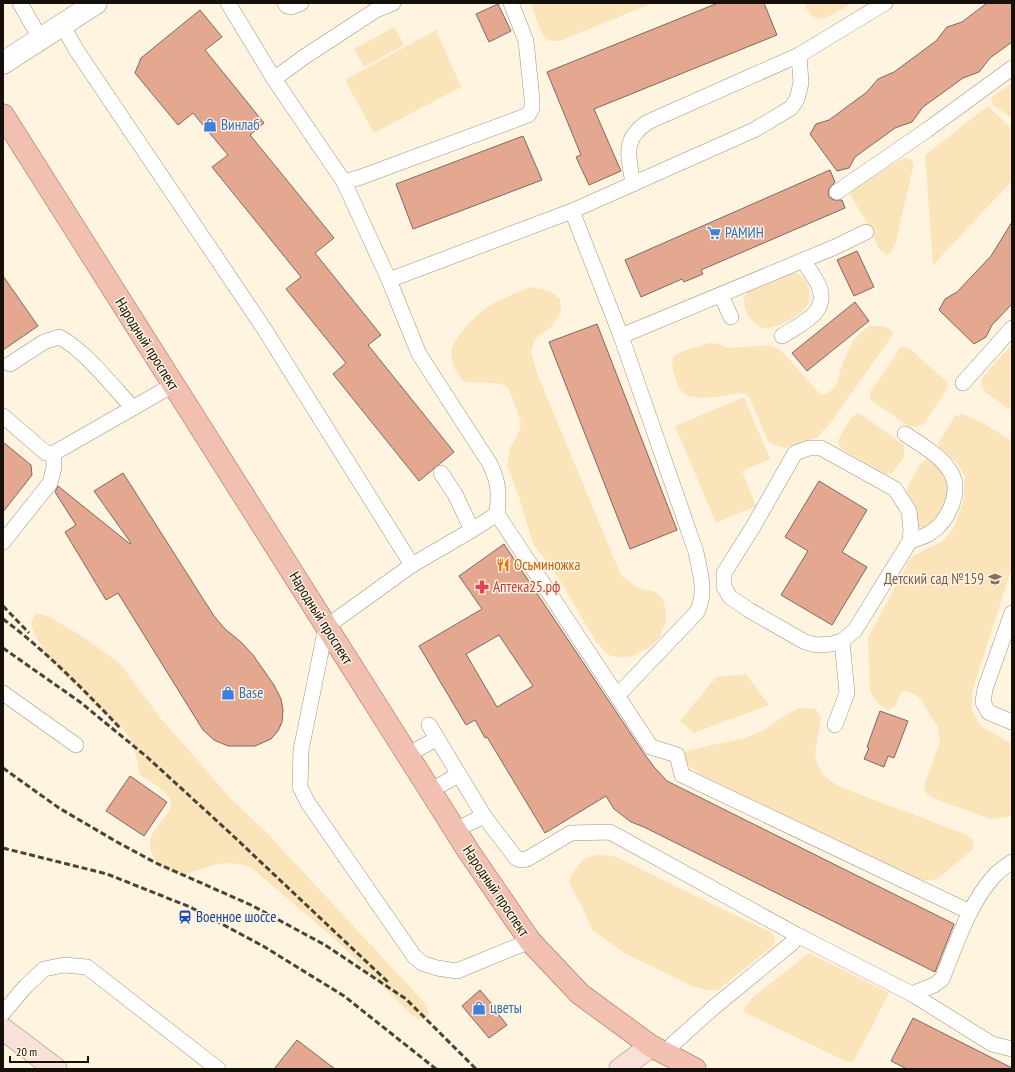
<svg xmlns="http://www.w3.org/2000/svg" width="1015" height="1072" viewBox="0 0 1015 1072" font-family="'PT Sans Narrow',sans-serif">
  <rect width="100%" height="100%" fill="#fef4e0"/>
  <g fill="#fce4ba">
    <path d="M531 3H653L559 41C554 41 550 41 546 39 539 32 535 12 531 3Z"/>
    <path d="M804 3H852C835 13 814 32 804 3Z"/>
    <polygon points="394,27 404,45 364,67 354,49"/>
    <polygon points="436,30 461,87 374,133 345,80"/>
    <polygon points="1012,83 1012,118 993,105 991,98"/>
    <polygon points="988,106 1012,129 1012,181 933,265 925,155"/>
    <polygon points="904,158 910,159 914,164 895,245 890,254 886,255 879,248 864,217 851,197 851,191 854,188"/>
    <path d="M795 273C798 274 801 275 803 277 810 283 812 298 807 306 800 316 774 331 762 328 755 325 750 319 747 313 744 307 742 298 747 292 754 284 784 275 795 273Z"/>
    <path d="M531 287 550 291 560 299 561 312 552 326 535 339 531 352 538 376 621 575 638 588 655 592 663 598 666 613V620L660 637 650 647 633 656 621 658 609 655 597 643 553 569 533 544 520 500 507 464 510 448 519 432 521 422 509 389C500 379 477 385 463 381 457 372 451 364 451 353 451 339 477 314 489 306 501 298 517 293 531 287Z"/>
    <path d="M870 326C878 326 889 325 893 333L892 336 832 421 818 437 785 448 774 445 768 441 749 397 745 394 739 393 719 397 700 398 688 396 679 389 673 371 672 360 675 355 684 351 709 343 718 344 728 348 771 345 780 350 788 358 820 394 825 395C839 385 836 384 841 369 847 352 854 334 870 326Z"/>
    <polygon points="1012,344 1012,409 1009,409 985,392 981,385 982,378"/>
    <path d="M904 347 910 349 947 382 948 385 947 389 924 424C918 427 914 427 908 426L871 400 870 396 871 391 900 348Z"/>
    <polygon points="744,397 770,459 742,471 756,506 716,523 675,426"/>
    <path d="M857 413 861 414 904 445V457L891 474 883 473 842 449C840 446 838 444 839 440 841 433 851 417 857 413Z"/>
    <path d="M963 414 981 422 1012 441V567L972 692V711L981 726 1012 744V814L1007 817 990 819 933 798 926 793 924 787 940 741 938 727 930 715 921 699 910 692 904 691C896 696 899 707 889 710 879 706 874 701 870 690L868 638 911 557 943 541 953 529 963 503 965 476 956 462 939 449 938 443 955 416Z"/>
    <polygon points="927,458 941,470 948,480 946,503 933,523 927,527 920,527 918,526 907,490 908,486 920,465"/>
    <path d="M36 613 50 617 91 642 120 664 162 720 187 748 230 798 266 832 423 1001 427 1007 429 1015 425 1019H418L413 1016 336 940 252 868C241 864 231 862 219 864 199 868 176 884 159 864 129 830 185 817 167 795 162 788 148 780 140 775L134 746 123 728 103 712 60 671 44 651 34 633 31 623Z"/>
    <polygon points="746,674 769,705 694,733 680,721 716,677"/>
    <path d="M799 708 816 709 821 717 819 732 815 753 817 763 824 776 840 787 965 834C971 838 975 840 973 849L938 879 920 881 700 774C693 769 682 764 684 753L689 750 745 738 764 730 786 715Z"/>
    <polygon points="597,855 614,856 772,933 775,940 774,945 718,990 707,990 694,987 626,954 592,930 580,902 575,895 569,881 570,877 583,859"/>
    <polygon points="809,953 889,993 854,1061 848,1062 845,1061 744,1012 745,1007 753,997"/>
  </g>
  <g fill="#e4a790" stroke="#7d6962" fill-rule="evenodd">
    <polygon points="718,3 764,3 777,35 594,109 621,171 589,185 576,157 581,155 547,72"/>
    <polygon points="987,3 1012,3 1012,42 990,58 979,72 963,78 923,107 912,122 895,128 855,157 849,168 837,171 810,134 816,124 829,120 867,92 878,79 894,72 936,41 947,27 962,22"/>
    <polygon points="498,4 511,31 489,42 476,14"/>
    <polygon points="200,10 222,37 205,50 264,123 250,135 334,238 315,253 381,335 368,345 454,452 419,481 333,374 346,363 286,289 301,277 212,167 228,155 193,113 178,125 135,73 141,58"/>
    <polygon points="523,136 542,180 413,229 396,184"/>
    <polygon points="830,170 835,182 829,189 828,193 829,197 834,200 842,200 845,208 701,270 703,274 684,282 682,279 641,297 625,260"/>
    <polygon points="1012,222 1012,304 992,325 986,337 974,344 939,310 945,299 957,292 991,256"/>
    <polygon points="857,251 874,287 854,296 837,260"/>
    <polygon points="3,276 38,326 3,350"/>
    <polygon points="855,302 869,321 807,371 792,353"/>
    <polygon points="597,324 677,530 630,549 549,342"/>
    <polygon points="3,442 31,465 32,475 3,512"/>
    <polygon points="123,473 214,616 225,629 241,642 253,655 274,685 281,699 283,710 282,722 278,731 271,739 255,746 228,746 214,740 203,730 118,593 106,600 65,532 76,525 55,492 58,486 130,544 131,543 94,491"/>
    <polygon points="819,481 867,510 842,552 867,567 832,625 781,595 808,551 785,537"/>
    <path d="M504 544 643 752 654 767 667 781 954 924 935 972 644 827 631 822 614 809 606 796 545 833 487 737 485 738 475 720 466 725 419 646 482 609 459 576ZM499 635 533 686 497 707 466 654Z"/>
    <polygon points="880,711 908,721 894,758 888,756 884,767 864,759 869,748 867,747"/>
    <polygon points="130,776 167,802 144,836 106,811"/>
    <polygon points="480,990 496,1009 495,1010 507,1025 489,1038 462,1006"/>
    <polygon points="913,1018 1012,1068 1012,1069 907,1069 891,1061"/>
    <polygon points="297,1040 335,1069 274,1069"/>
  </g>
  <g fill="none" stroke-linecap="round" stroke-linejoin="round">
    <g stroke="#9d9381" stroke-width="16">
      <g id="service">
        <polyline points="20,3 40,38"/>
        <path d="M228 3 274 79 344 182 389 280 419 354 490 464C499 483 499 493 497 514L472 530 412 565 326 627 301 750 300 787 308 803 414 956 422 963 437 968 457 971 530 941"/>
        <polyline points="285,3 287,6 291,7 301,3"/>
        <polyline points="62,25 77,51 263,327 412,565"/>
        <polyline points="274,79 304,57 376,10 393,3"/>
        <polyline points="344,182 361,177 528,115 532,108 532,99 526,41 511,3"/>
        <path d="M633 184C629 156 621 140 648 122L799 55"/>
        <polyline points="837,192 927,130 1012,68"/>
        <path d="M572 211 621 336 696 552C700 574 707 591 697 612L617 696"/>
        <polyline points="389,280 572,211 754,130 791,108 797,99 801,83 799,55 885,3"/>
        <polyline points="721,295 731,317"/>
        <polyline points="621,336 835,247 866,232"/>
        <path d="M782 336C802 323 831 312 818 284 814 276 808 268 803 260"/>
        <path d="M10 364 44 342 59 337C83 348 114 388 133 408"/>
        <polyline points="963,383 1012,328"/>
        <polyline points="3,416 46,453 54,453 173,385"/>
        <path d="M905 434C920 444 940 455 950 471 963 491 948 522 930 533 924 537 916 539 910 541"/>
        <polygon points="809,448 821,448 895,489 909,511 911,529 910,541 855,630 842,641 832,644 817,645 805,642 749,610 730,597 724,587 724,573 753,527 795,453"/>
        <polyline points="441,473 455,494 472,530"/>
        <polyline points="497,514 651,747 677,755 682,775 970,912"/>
        <polyline points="3,542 50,483 54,467 54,453"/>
        <polyline points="1012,613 985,689 983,702 988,712 1012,722"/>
        <polyline points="3,693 76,745"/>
        <polyline points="429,725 484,816 516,858 521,860 527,859 571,833 610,832 797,935"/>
        <polyline points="835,725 847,693 842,641"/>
        <polyline points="407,755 436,739"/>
        <polyline points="430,791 458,775"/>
        <polyline points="455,830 484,816"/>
        <polyline points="912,994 992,1044 1012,1049"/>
        <polyline points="3,1013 25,987 44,969 64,965 87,967 218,1069"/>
        <path d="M663 1053 713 1008 792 943 797 935 912 994 934 985 942 979C956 945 969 903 995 875 1000 870 1006 866 1012 862"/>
      </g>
    </g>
    <g stroke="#9d9381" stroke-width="23">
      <polyline id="minor" points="3,63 96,3"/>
    </g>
    <g stroke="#9d9381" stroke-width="23">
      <g id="secondary">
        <polyline points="3,1029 56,1069"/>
        <polyline points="620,1069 651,1046"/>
      </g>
    </g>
    <g stroke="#9f6755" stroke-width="23">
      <polyline id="primary" points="3,115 469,852 530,941 580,994 651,1046 695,1069"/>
    </g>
    <use href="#service" stroke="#fff" stroke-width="15"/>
    <use href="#minor" stroke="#fff" stroke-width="22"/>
    <use href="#secondary" stroke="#f9e0d8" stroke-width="22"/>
    <use href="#primary" stroke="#f2c0b1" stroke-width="22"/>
    <g stroke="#49443a" stroke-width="3" stroke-dasharray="6 3" stroke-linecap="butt">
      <polyline points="3,606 29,633"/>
      <path d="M3 619C46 651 83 689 120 728"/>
      <polyline points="3,648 80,702 147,757 229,832 389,983"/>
      <polyline points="3,768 59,808 117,842 156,863 251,905 325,945 406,999 476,1069"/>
      <polyline points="3,848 107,874 190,907 263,946 344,996 436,1069"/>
    </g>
  </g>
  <defs>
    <g id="shop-bare" transform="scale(1.08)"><path d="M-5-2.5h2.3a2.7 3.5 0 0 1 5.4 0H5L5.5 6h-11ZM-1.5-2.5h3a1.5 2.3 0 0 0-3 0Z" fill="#3f7fe0" stroke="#fef4e0" stroke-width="2.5" paint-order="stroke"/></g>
    <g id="supermarket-bare" transform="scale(1.08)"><path d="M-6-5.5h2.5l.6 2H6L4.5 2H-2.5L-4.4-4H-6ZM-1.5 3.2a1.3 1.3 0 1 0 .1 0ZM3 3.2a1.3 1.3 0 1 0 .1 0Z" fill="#3f7fe0" stroke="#fef4e0" stroke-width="2.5" paint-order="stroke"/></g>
    <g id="restaurant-bare" transform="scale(1.08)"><path d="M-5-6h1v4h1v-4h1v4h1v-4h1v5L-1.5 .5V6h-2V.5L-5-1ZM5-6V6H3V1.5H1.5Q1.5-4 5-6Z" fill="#e8710a" stroke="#fef4e0" stroke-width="2.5" paint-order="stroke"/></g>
    <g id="school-bare" transform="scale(1.08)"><path d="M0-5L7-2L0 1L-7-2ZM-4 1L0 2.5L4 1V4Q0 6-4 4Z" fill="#8d6e63" stroke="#fef4e0" stroke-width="2.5" paint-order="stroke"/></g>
    <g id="pharmacy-bare" transform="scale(1.08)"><path d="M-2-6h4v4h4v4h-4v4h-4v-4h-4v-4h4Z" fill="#e0444e" stroke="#fef4e0" stroke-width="2.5" paint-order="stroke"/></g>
    <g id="station-bare" transform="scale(1.08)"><path d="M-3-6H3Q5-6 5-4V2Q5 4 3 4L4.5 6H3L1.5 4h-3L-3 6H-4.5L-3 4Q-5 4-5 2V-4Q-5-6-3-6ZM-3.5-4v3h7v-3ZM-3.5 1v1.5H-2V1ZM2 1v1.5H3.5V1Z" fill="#1a4fb4" stroke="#fef4e0" stroke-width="2.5" paint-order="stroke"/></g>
  </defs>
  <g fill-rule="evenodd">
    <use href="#shop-bare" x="210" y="125"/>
    <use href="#supermarket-bare" x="714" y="233"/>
    <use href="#restaurant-bare" x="503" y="565"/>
    <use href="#school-bare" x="995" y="579"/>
    <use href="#pharmacy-bare" x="482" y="587"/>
    <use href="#shop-bare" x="228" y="693"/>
    <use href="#station-bare" x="185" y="917"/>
    <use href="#shop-bare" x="479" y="1008"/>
  </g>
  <g text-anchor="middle" stroke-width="3" stroke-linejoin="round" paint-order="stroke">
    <g font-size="15" fill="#366cbe" stroke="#fef4e0" text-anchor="start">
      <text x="221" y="130">Винлаб</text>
      <text x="725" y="238">РАМИН</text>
      <text x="239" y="698">Base</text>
      <text x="490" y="1013">цветы</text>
    </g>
    <g font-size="15" fill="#15110a" stroke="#fef4e0">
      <text transform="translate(147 344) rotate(58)" y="5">Народный проспект</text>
      <text transform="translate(321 618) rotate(58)" y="5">Народный проспект</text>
      <text transform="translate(496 891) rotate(56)" y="5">Народный проспект</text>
    </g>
    <g font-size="15" fill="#c56008" stroke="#fef4e0" text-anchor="start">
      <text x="514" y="570">Осьминожка</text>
    </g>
    <g font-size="15" fill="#785e54" stroke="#fef4e0" text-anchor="end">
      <text x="984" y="584">Детский сад №159</text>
    </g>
    <g font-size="15" fill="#be3a42" stroke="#fef4e0" text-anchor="start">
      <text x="493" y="592">Аптека25.рф</text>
    </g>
    <g font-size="15" fill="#164399" stroke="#fef4e0" text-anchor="start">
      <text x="196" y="922">Военное шоссе</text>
    </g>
  </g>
  <rect width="1015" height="1072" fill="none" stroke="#15110a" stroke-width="8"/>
  <path d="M10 1056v6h78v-6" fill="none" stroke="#15110a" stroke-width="2"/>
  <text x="16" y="1056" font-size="12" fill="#15110a" stroke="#fef4e0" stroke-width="3" paint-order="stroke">20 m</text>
</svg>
